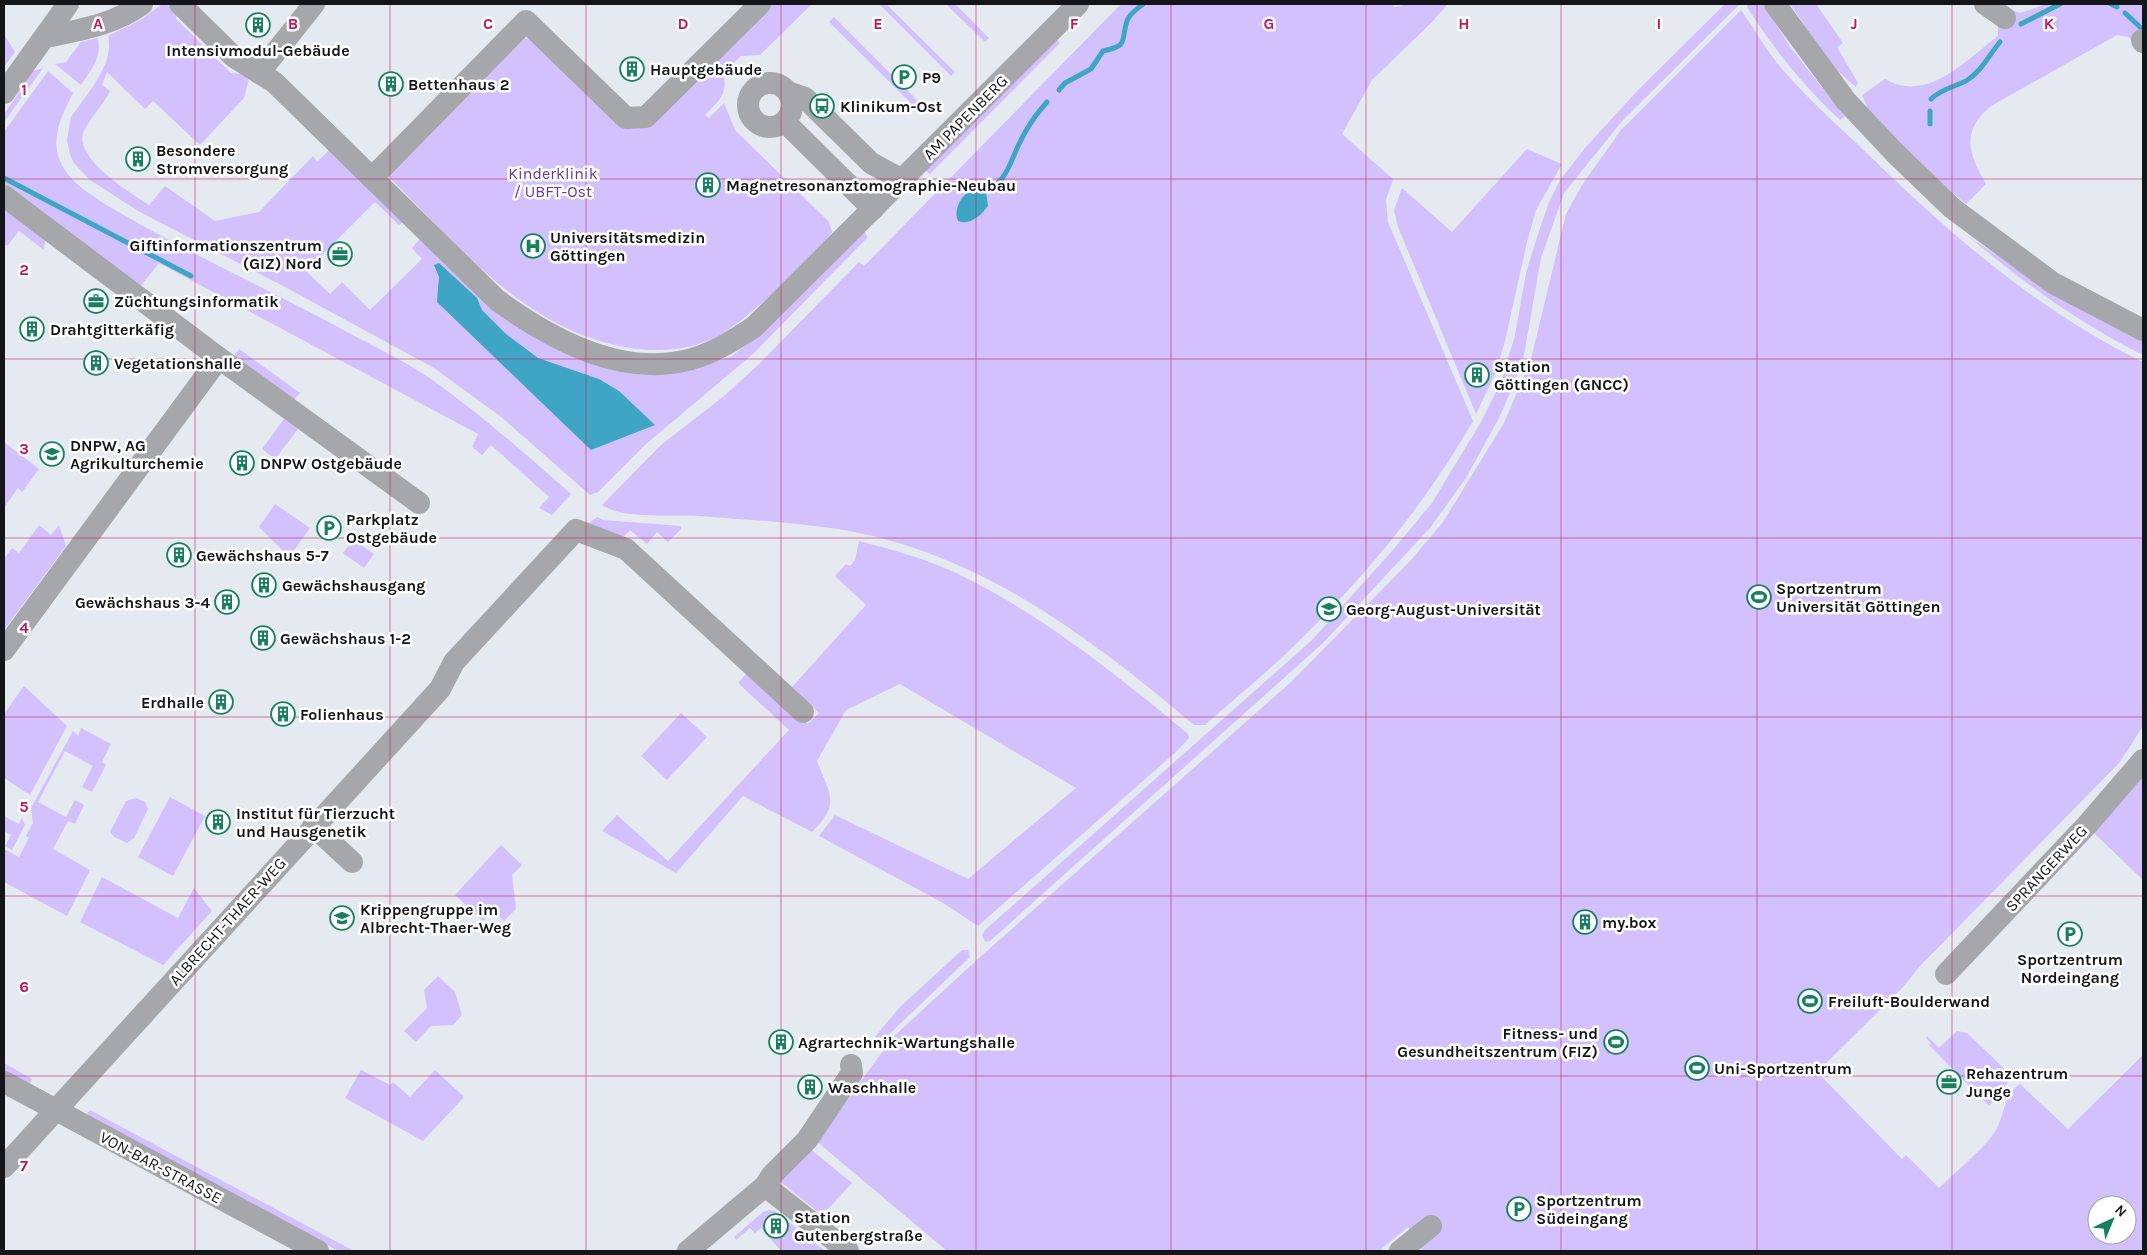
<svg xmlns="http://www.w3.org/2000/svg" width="2147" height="1255" viewBox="0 0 2147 1255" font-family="Karla,sans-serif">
  <rect width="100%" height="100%" fill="#e5e9f0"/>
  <g fill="#d3c1fe" fill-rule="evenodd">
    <path d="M162 4 171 6 177 11 176 19 231 73 241 74 249 79 244 98 200 145 153 101 145 109 107 72 102 85 110 91C103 105 91 117 84 131 72 158 131 193 149 205L165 186 215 221 259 212 313 156 317 162 330 149 404 221 399 225 375 202 306 271 330 294 342 282 370 310 422 259 412 248 421 238 524 330 699 367 732 356 751 341 865 231 867 238 753 354 646 444 598 492 590 495 500 416 434 368 285 287 138 211 90 180 73 162 70 154 67 140 71 117C86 95 115 64 108 36L142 19Z"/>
    <path d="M769 4H812L760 55 741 56 723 74C729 93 718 102 705 115L709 118 724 103 735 130 829 222 832 232C819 252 782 285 763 302 749 314 734 327 718 336 694 349 664 352 637 349 531 336 461 249 390 178L395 162 517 38 536 39 618 120 654 118Z"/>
    <polygon points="879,4 886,4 955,72 951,76"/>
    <polygon points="946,4 955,4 989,38 985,42"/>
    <path d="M1121 4H1391L1395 7 1407 4H1448L1430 24 1372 80 1342 134 1393 179 1386 200 1388 222 1473 421C1428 500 1369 572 1304 636 1273 668 1238 695 1205 725H1194C1085 633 969 545 823 527 782 522 740 519 699 516 672 514 624 520 602 505L661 445 724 396 759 364 859 262 864 266Z"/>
    <polygon points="1725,4 1739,5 1623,120 1564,193 1541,258 1524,355 1513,386 1499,418 1466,478 1430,528 1323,643 990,941 985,942 982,935 985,930 1312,640 1392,551 1432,503 1481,422 1501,382 1515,335 1526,273 1537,237 1549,202 1560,180 1585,148 1637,91"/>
    <path d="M1747 4H1763L1791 48 1845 117 1840 120C1802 84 1775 51 1747 7Z"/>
    <polygon points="1790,4 1816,4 1843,43 1837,47 1858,83 1856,87 1834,68"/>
    <path d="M2046 4H2143V45L2136 48 2129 37 2117 35 1991 106C1960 132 1969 154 1986 184L1966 204 1937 180 1872 118 1862 95 1885 79C1927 104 1966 60 1998 36V23L2011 10 2020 13Z"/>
    <path d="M1741 10C1753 27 1764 46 1777 63 1806 98 1841 128 1874 160 1954 238 2042 313 2143 362V726L2120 762 1920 966 1904 986 1817 1072 1902 1159 1906 1155 1939 1188C1956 1171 1977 1155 1992 1136 2006 1118 2001 1097 2020 1084L2068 1129 2143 1055V1251H1423L1408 1227 1379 1251H947L815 1140 827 1128 893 1037 979 958 1291 682 1412 559 1443 522 1504 423 1531 359 1566 214 1582 185 1621 130ZM2097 1205H2127V1235H2097Z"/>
    <polygon points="834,17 922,105 918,110 829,22"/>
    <polygon points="5,36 15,52 4,67 4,37"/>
    <path d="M98 38C102 57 92 69 81 85L55 64 66 62 81 42Z"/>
    <polygon points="1056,38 1060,43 930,174 925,170"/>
    <polygon points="43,68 41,71 4,122 4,114 21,90 19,83 30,72"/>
    <path d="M48 71 73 93C58 123 45 149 72 179 88 196 124 215 145 227 212 264 281 296 349 333 377 348 408 363 434 381 482 416 527 455 571 494L552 515 539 508 549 497 491 445 482 455 472 447 478 434 159 263 139 288 4 189V132Z"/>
    <polygon points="1527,149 1562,164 1536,210 1527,242 1505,341 1496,372 1476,414 1398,227 1394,210 1402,188 1452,232"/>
    <polygon points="4,203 45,239 44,250 19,231 7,246 4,244"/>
    <path d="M1968 236 2054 294 2143 341V355C2079 323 2022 282 1968 236Z"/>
    <polygon points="239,349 300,393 293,401 233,357"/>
    <polygon points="284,419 298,429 275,459 262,449"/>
    <polygon points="4,442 39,469 22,492 18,488 4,508"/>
    <polygon points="275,504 310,528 289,557 259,527"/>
    <polygon points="597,517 603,520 681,526 681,529 668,542 657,532 647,544 630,530 621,539 585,526"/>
    <polygon points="39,525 51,535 59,525 66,546 4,630 4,559 12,548 19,553"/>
    <polygon points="353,539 374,554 364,568 343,553"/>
    <path d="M859 541C893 550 928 559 960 575 1041 614 1119 676 1188 734L1189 738 1177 751 978 926 943 903 819 836 835 815 968 879 1076 788 900 684 846 710 817 761C830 795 841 803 812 832L743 796 676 873 602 831 617 815 668 861 789 730 738 683 750 670 808 724 819 713 792 687 866 605 835 576 846 564 850 566 855 560Z"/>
    <polygon points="24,686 67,726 30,795 4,778 4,714"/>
    <polygon points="681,713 707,737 667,780 641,756"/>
    <polygon points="81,728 111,744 102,762 106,765 92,792 82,787 93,766 65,751 38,802 66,817 75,800 84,805 75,824 68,821 53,849 90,870 67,916 4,882 4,849 19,857 29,838 26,836 33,823 31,808 73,731 78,736"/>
    <polygon points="2143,774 2143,880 2094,833"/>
    <polygon points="170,797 205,816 173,876 138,857"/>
    <polygon points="136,798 145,802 148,809 134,838 127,843 114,837 110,832 126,801"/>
    <polygon points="4,816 19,824 22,818 25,825 12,850 5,846 11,835 4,831"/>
    <polygon points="501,845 522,865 512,875 516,909 504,921 493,911 483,921 455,895"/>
    <polygon points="102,877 178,918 194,888 212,911 163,965 80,922"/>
    <polygon points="962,950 968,950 970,957 879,1044 874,1038 900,1007"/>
    <polygon points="438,976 455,992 462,1015 453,1025 431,1026 416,1042 404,1031 427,1008 424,990"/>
    <path d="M1957 1031 1967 1033 2013 1077C2004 1086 1998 1097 1989 1106L1929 1045 1931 1043 1926 1038 1927 1036 1939 1048Z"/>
    <polygon points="4,1063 32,1079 29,1085 4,1072"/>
    <polygon points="361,1070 390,1085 393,1082 410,1097 435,1070 464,1097 423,1141 345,1098"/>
    <polygon points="90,1110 354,1251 338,1251 91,1119 87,1114"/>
    <polygon points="810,1149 852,1183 828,1209 817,1211 777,1179"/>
    <polygon points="769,1210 775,1211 825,1251 781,1251 761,1228 755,1233 750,1228 736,1240 734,1237 763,1212"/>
  </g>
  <g fill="#3ea5c5">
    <path d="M978 186 986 192 988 206C981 215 970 226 958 221 952 207 965 190 978 186Z"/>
    <polygon points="439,263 477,298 482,310 506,334 538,358 599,379 619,391 655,425 591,450 437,302 439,277 434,265"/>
  </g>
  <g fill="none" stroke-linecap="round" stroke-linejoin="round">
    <g stroke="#3ea5c5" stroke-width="5">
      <polyline points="2111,4 2117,7"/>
      <polyline points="2125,13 2141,28"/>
      <polyline points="2021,24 2060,4"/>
      <path d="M1059 90 1065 83 1091 69 1103 51C1130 45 1120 42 1127 21 1129 14 1137 9 1143 4"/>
      <path d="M1931 99C1941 89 1954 87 1966 81 1982 71 1989 55 2000 42"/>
      <polyline points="1930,111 1930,124"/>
      <polyline points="4,178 191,276"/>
      <path d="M980 193C1007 183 1008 167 1019 144 1026 129 1036 114 1047 102"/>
    </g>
    <g stroke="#a6a7aa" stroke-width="22">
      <path d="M180 4 234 57 274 82 497 300C553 341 630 382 701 356 720 349 737 338 754 327L1078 4"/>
      <polyline points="1775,4 1846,101 1895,153 1952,208 2053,283 2143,330"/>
      <polyline points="1985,4 2005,18"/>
      <path d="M46 37C80 30 113 25 142 4"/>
      <polyline points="2142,40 2143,42"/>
      <polyline points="259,73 314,4"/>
      <circle cx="770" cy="105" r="22"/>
      <polyline points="788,92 805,98 871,163 902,180"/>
      <polyline points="4,93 68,4"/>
      <polyline points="785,122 873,209"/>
      <polyline points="372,178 526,21 626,118 646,117 760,4"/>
      <polyline points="4,196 219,358 419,503"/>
      <polyline points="4,650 219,358"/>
      <polyline points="313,826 352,862"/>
      <polyline points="1946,974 2087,825 2143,760"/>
      <polyline points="4,1082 318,1251"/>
      <polyline points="4,1167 440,689 454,662 576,530 626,549 803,712"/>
      <polyline points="765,1186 848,1251"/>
      <polyline points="688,1251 765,1186 772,1175 807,1140 852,1073 851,1065"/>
      <polyline points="1400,1251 1431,1226"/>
    </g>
  </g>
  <path fill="none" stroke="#c2185b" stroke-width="1" stroke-opacity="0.55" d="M195 4V1251M390 4V1251M586 4V1251M781 4V1251M976 4V1251M1171 4V1251M1366 4V1251M1561 4V1251M1757 4V1251M1952 4V1251M4 179H2143M4 359H2143M4 538H2143M4 717H2143M4 896H2143M4 1076H2143"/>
  <defs>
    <g id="building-ring" transform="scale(1.25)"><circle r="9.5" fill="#fff" stroke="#17815d" stroke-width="1.5"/><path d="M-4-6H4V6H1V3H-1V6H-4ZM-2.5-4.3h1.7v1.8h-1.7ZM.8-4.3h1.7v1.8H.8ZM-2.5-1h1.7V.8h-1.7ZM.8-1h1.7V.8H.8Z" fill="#17815d"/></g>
    <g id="parking-ring" transform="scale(1.25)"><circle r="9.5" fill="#fff" stroke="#17815d" stroke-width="1.5"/><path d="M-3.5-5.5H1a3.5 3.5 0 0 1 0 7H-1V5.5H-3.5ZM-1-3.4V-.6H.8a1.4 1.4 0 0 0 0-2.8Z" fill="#17815d"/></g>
    <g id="bus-ring" transform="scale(1.25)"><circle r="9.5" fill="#fff" stroke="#17815d" stroke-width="1.5"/><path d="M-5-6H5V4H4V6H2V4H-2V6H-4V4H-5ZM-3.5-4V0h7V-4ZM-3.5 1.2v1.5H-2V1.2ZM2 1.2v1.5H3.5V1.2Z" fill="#17815d"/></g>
    <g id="hospital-ring" transform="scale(1.25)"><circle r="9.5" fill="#fff" stroke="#17815d" stroke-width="1.5"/><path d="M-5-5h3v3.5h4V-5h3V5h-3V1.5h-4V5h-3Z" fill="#17815d"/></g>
    <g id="office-ring" transform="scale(1.25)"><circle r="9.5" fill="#fff" stroke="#17815d" stroke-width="1.5"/><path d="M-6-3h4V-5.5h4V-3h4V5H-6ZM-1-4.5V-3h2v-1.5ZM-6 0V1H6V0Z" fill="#17815d"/></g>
    <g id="university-ring" transform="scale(1.25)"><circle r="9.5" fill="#fff" stroke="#17815d" stroke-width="1.5"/><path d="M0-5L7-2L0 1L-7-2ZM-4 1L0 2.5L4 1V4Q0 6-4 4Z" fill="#17815d"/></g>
    <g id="stadium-ring" transform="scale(1.25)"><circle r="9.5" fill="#fff" stroke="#17815d" stroke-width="1.5"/><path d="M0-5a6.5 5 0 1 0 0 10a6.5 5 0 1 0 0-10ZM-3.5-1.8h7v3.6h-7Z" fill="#17815d"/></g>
    <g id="school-ring" transform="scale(1.25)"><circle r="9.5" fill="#fff" stroke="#17815d" stroke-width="1.5"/><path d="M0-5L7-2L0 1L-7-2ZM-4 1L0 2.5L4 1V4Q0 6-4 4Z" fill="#17815d"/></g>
  </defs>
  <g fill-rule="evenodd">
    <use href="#building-ring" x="258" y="25"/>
    <use href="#building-ring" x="632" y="69"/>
    <use href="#parking-ring" x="904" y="77"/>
    <use href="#building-ring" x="391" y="84"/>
    <use href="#bus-ring" x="822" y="106"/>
    <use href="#building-ring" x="138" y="159"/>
    <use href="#building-ring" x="708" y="185"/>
    <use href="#hospital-ring" x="533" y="246"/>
    <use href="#office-ring" x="340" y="254"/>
    <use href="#office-ring" x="96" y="301"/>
    <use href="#building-ring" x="32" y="329"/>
    <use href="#building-ring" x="96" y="363"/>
    <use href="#building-ring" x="1477" y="375"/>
    <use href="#university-ring" x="52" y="454"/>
    <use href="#building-ring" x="242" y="463"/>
    <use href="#parking-ring" x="329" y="528"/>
    <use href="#building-ring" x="179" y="555"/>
    <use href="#building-ring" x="264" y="585"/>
    <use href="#stadium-ring" x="1759" y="597"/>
    <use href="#building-ring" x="227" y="602"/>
    <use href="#university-ring" x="1329" y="609"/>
    <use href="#building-ring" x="263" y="638"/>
    <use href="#building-ring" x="221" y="702"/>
    <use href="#building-ring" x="283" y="714"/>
    <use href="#building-ring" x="218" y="822"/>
    <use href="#school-ring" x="342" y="918"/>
    <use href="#building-ring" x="1585" y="922"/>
    <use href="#parking-ring" x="2070" y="934"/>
    <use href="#stadium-ring" x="1810" y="1001"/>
    <use href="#building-ring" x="781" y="1042"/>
    <use href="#stadium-ring" x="1616" y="1042"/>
    <use href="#stadium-ring" x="1697" y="1068"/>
    <use href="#office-ring" x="1949" y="1082"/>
    <use href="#building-ring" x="810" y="1087"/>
    <use href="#parking-ring" x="1519" y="1209"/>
    <use href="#building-ring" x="776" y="1226"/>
  </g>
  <g text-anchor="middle" stroke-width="5" stroke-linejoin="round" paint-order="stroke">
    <g font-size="16" font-weight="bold" fill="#141518" stroke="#fff" text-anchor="start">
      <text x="258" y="56" text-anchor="middle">Intensivmodul-Gebäude</text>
      <text x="650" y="75">Hauptgebäude</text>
      <text x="922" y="83">P9</text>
      <text x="408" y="90">Bettenhaus 2</text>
      <text x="840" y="112">Klinikum-Ost</text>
      <text x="156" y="156">Besondere<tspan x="156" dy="18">Stromversorgung</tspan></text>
      <text x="726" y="191">Magnetresonanztomographie-Neubau</text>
      <text x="550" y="243">Universitätsmedizin<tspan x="550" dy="18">Göttingen</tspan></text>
      <text x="322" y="251" text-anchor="end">Giftinformationszentrum<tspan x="322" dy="18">(GIZ) Nord</tspan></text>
      <text x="114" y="307">Züchtungsinformatik</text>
      <text x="50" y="335">Drahtgitterkäfig</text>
      <text x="114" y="369">Vegetationshalle</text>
      <text x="1494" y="372">Station<tspan x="1494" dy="18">Göttingen (GNCC)</tspan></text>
      <text x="70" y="451">DNPW, AG<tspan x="70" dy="18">Agrikulturchemie</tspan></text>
      <text x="260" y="469">DNPW Ostgebäude</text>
      <text x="346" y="525">Parkplatz<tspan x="346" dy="18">Ostgebäude</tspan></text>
      <text x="196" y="561">Gewächshaus 5-7</text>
      <text x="282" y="591">Gewächshausgang</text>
      <text x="1776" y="594">Sportzentrum<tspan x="1776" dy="18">Universität Göttingen</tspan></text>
      <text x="210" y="608" text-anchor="end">Gewächshaus 3-4</text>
      <text x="1346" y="615">Georg-August-Universität</text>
      <text x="280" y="644">Gewächshaus 1-2</text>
      <text x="204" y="708" text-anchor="end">Erdhalle</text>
      <text x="300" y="720">Folienhaus</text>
      <text x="236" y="819">Institut für Tierzucht<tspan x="236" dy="18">und Hausgenetik</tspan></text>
      <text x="360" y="915">Krippengruppe im<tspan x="360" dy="18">Albrecht-Thaer-Weg</tspan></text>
      <text x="1602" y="928">my.box</text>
      <text x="2070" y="965" text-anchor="middle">Sportzentrum<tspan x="2070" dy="18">Nordeingang</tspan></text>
      <text x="1828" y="1007">Freiluft-Boulderwand</text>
      <text x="1598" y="1039" text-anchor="end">Fitness- und<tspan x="1598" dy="18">Gesundheitszentrum (FIZ)</tspan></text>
      <text x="798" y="1048">Agrartechnik-Wartungshalle</text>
      <text x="1714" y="1074">Uni-Sportzentrum</text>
      <text x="1966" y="1079">Rehazentrum<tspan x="1966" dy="18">Junge</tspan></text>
      <text x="828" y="1093">Waschhalle</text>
      <text x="1536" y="1206">Sportzentrum<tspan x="1536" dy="18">Südeingang</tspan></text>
      <text x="794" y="1223">Station<tspan x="794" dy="18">Gutenbergstraße</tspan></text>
    </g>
    <g font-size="16" fill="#141518" stroke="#fff">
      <text transform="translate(965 117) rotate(-45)" y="6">AM PAPENBERG</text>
      <text transform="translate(2046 868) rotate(-47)" y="6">SPRANGERWEG</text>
      <text transform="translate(227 921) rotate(-48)" y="6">ALBRECHT-THAER-WEG</text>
      <text transform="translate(161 1167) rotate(28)" y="6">VON-BAR-STRASSE</text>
    </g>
    <g font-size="16" fill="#62389f" stroke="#fff">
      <text x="553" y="179">Kinderklinik<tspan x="553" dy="18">/ UBFT-Ost</tspan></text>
    </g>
  </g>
  <g font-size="16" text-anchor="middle" font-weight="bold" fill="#c2185b" stroke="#fff" stroke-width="5" stroke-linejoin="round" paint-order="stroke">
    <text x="98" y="29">A</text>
    <text x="293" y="29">B</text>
    <text x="488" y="29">C</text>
    <text x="683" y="29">D</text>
    <text x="878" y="29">E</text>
    <text x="1074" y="29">F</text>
    <text x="1269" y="29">G</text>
    <text x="1464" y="29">H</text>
    <text x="1659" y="29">I</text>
    <text x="1854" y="29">J</text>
    <text x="2049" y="29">K</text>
    <text x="24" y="95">1</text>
    <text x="24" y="275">2</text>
    <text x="24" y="454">3</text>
    <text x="24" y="633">4</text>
    <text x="24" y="812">5</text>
    <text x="24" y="992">6</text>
    <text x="24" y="1171">7</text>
  </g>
  <rect width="2147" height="1255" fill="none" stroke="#141518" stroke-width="10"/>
  <g transform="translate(2112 1220) rotate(44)"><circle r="24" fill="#ffffff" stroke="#a1a1a3"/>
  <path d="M0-4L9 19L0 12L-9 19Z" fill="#17815d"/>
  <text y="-8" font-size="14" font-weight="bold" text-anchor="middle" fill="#141518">N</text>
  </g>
</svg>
